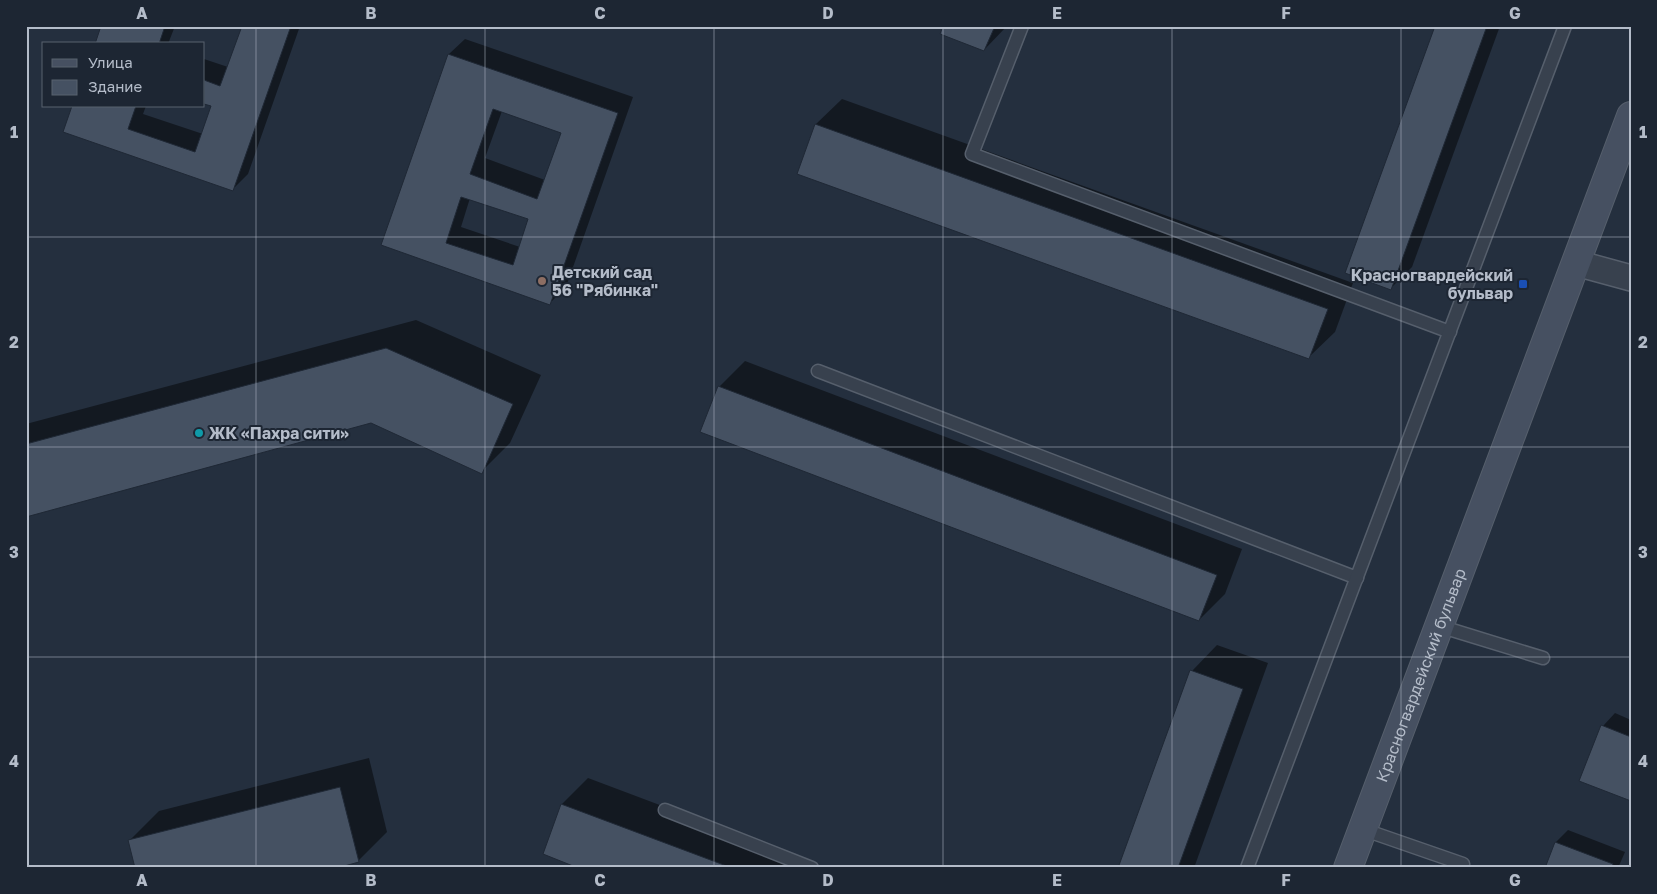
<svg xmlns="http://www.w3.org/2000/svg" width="1657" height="894" viewBox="0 0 1657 894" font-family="'Golos Text',sans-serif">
  <rect width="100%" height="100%" fill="#242f3e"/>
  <g fill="#0007" fill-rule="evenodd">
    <polygon points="102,26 175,26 168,44 96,44"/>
    <polygon points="243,26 300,26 248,174 232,190 74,106 146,106 143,114 203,134 213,105 204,102 204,59 228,67"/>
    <polygon points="944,26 1007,26 984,50"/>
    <polygon points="1436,26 1500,26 1412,267 1391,288"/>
    <path d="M465 39 633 97 566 287 550 303 382 244 449 54ZM502 111 562 133 545 180 485 158ZM470 198 530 219 520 247 461 227Z"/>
    <polygon points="842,99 1353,283 1335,332 1309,357 799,173 816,124"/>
    <polygon points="416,320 541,375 510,443 481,472 371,421 26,516 26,424"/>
    <polygon points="745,361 1242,549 1225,594 1199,620 719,387"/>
    <polygon points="1217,645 1268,663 1194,868 1120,868 1192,671"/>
    <polygon points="1615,713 1631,720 1631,800 1603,726"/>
    <polygon points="369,758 387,832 358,861 130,840 159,811"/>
    <polygon points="588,778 827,868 581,868 545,854 562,804"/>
    <polygon points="1568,830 1625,852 1618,868 1546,868 1556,842"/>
  </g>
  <g fill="#455162" stroke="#1f2835" fill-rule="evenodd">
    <polygon points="101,26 165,26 159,44 95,44"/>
    <polygon points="242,26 291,26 233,191 63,132 72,106 136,106 128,129 195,152 211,106 204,104 204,80 220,86"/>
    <polygon points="943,26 995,26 984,51 940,34"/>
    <polygon points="1435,26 1487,26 1391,290 1345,273"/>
    <path d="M448 54 618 113 550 305 381 245ZM493 109 561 133 537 199 470 174ZM461 197 528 219 513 265 446 243Z"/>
    <polygon points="815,124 1328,309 1309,359 797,174"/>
    <polygon points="386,348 513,404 482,474 371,423 26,517 26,444"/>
    <polygon points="718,386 1217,575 1199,621 700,432"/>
    <polygon points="1190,670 1243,689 1178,868 1118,868"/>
    <polygon points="1601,725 1631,737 1631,801 1579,781"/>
    <polygon points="340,787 359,862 337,868 135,868 128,840"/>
    <polygon points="561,804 732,868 578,868 543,854"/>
    <polygon points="1555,842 1613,864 1612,868 1545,868"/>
  </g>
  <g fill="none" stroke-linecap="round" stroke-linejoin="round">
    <g stroke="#565f6c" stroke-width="15">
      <g id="lane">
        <polyline points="1022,26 972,154 1450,332"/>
        <polyline points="818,371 1357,578"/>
        <polyline points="1439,626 1543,658"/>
        <polyline points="665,810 812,868"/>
        <polyline points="1362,829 1463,864"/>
        <polyline points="1247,868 1565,26"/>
      </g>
    </g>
    <g stroke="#565f6c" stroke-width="28">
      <polyline id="street" points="1576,263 1631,278"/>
    </g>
    <g stroke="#565f6c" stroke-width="30">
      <g id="secondary">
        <path id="s1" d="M1348 868 1631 116"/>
      </g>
    </g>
    <use href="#lane" stroke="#38414e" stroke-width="12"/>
    <use href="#street" stroke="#38414e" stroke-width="25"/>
    <use href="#secondary" stroke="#465061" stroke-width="28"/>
  </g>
  <path fill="none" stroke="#b4bcc9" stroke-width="1" stroke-opacity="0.55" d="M256 26V868M485 26V868M714 26V868M943 26V868M1172 26V868M1401 26V868M26 237H1631M26 447H1631M26 657H1631"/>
  <circle fill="#8d6e63" stroke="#1d2633" stroke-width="2" cx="542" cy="281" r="5"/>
  <rect fill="#1a4fb4" stroke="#1d2633" stroke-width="2" x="1518" y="279" width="10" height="10" rx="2.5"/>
  <circle fill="#0f9aa8" stroke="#1d2633" stroke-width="2" cx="199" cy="433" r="5"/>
  <g text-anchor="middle" stroke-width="4" stroke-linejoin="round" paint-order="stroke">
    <g font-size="16" font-weight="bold" fill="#b4bcc9" stroke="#1d2633" text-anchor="start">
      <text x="552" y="278">Детский сад<tspan x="552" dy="18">56 "Рябинка"</tspan></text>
      <text x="1513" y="281" text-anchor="end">Красногвардейский<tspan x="1513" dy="18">бульвар</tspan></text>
      <text x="209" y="439">ЖК «Пахра сити»</text>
    </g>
    <g font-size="16" fill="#b4bcc9" stroke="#1d2633">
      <text dy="6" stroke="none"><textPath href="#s1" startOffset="206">Красногвардейский бульвар</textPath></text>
    </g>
  </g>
  <rect width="1657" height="894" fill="none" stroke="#1d2633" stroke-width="55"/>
  <rect x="42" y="42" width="162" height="65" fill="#1d2633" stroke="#59626f"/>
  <rect x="52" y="59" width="25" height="8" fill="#465061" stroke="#59626f"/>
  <text x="88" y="68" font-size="15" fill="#b4bcc9">Улица</text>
  <rect x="52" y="80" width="25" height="15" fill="#455162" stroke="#59626f"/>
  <text x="88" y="92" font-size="15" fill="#b4bcc9">Здание</text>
  <rect x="28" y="28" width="1602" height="838" fill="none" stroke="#b4bcc9" stroke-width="2"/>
  <g font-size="16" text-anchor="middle" font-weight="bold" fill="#b4bcc9">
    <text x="142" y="19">A</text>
    <text x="371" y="19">B</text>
    <text x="600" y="19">C</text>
    <text x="828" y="19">D</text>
    <text x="1057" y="19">E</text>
    <text x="1286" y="19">F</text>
    <text x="1515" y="19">G</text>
    <text x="14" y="138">1</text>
    <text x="1643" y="138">1</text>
    <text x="14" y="348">2</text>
    <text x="1643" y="348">2</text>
    <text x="14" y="558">3</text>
    <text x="1643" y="558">3</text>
    <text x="14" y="767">4</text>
    <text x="1643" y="767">4</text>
    <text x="142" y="886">A</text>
    <text x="371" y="886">B</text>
    <text x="600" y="886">C</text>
    <text x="828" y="886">D</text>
    <text x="1057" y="886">E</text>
    <text x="1286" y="886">F</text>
    <text x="1515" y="886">G</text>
  </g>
</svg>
